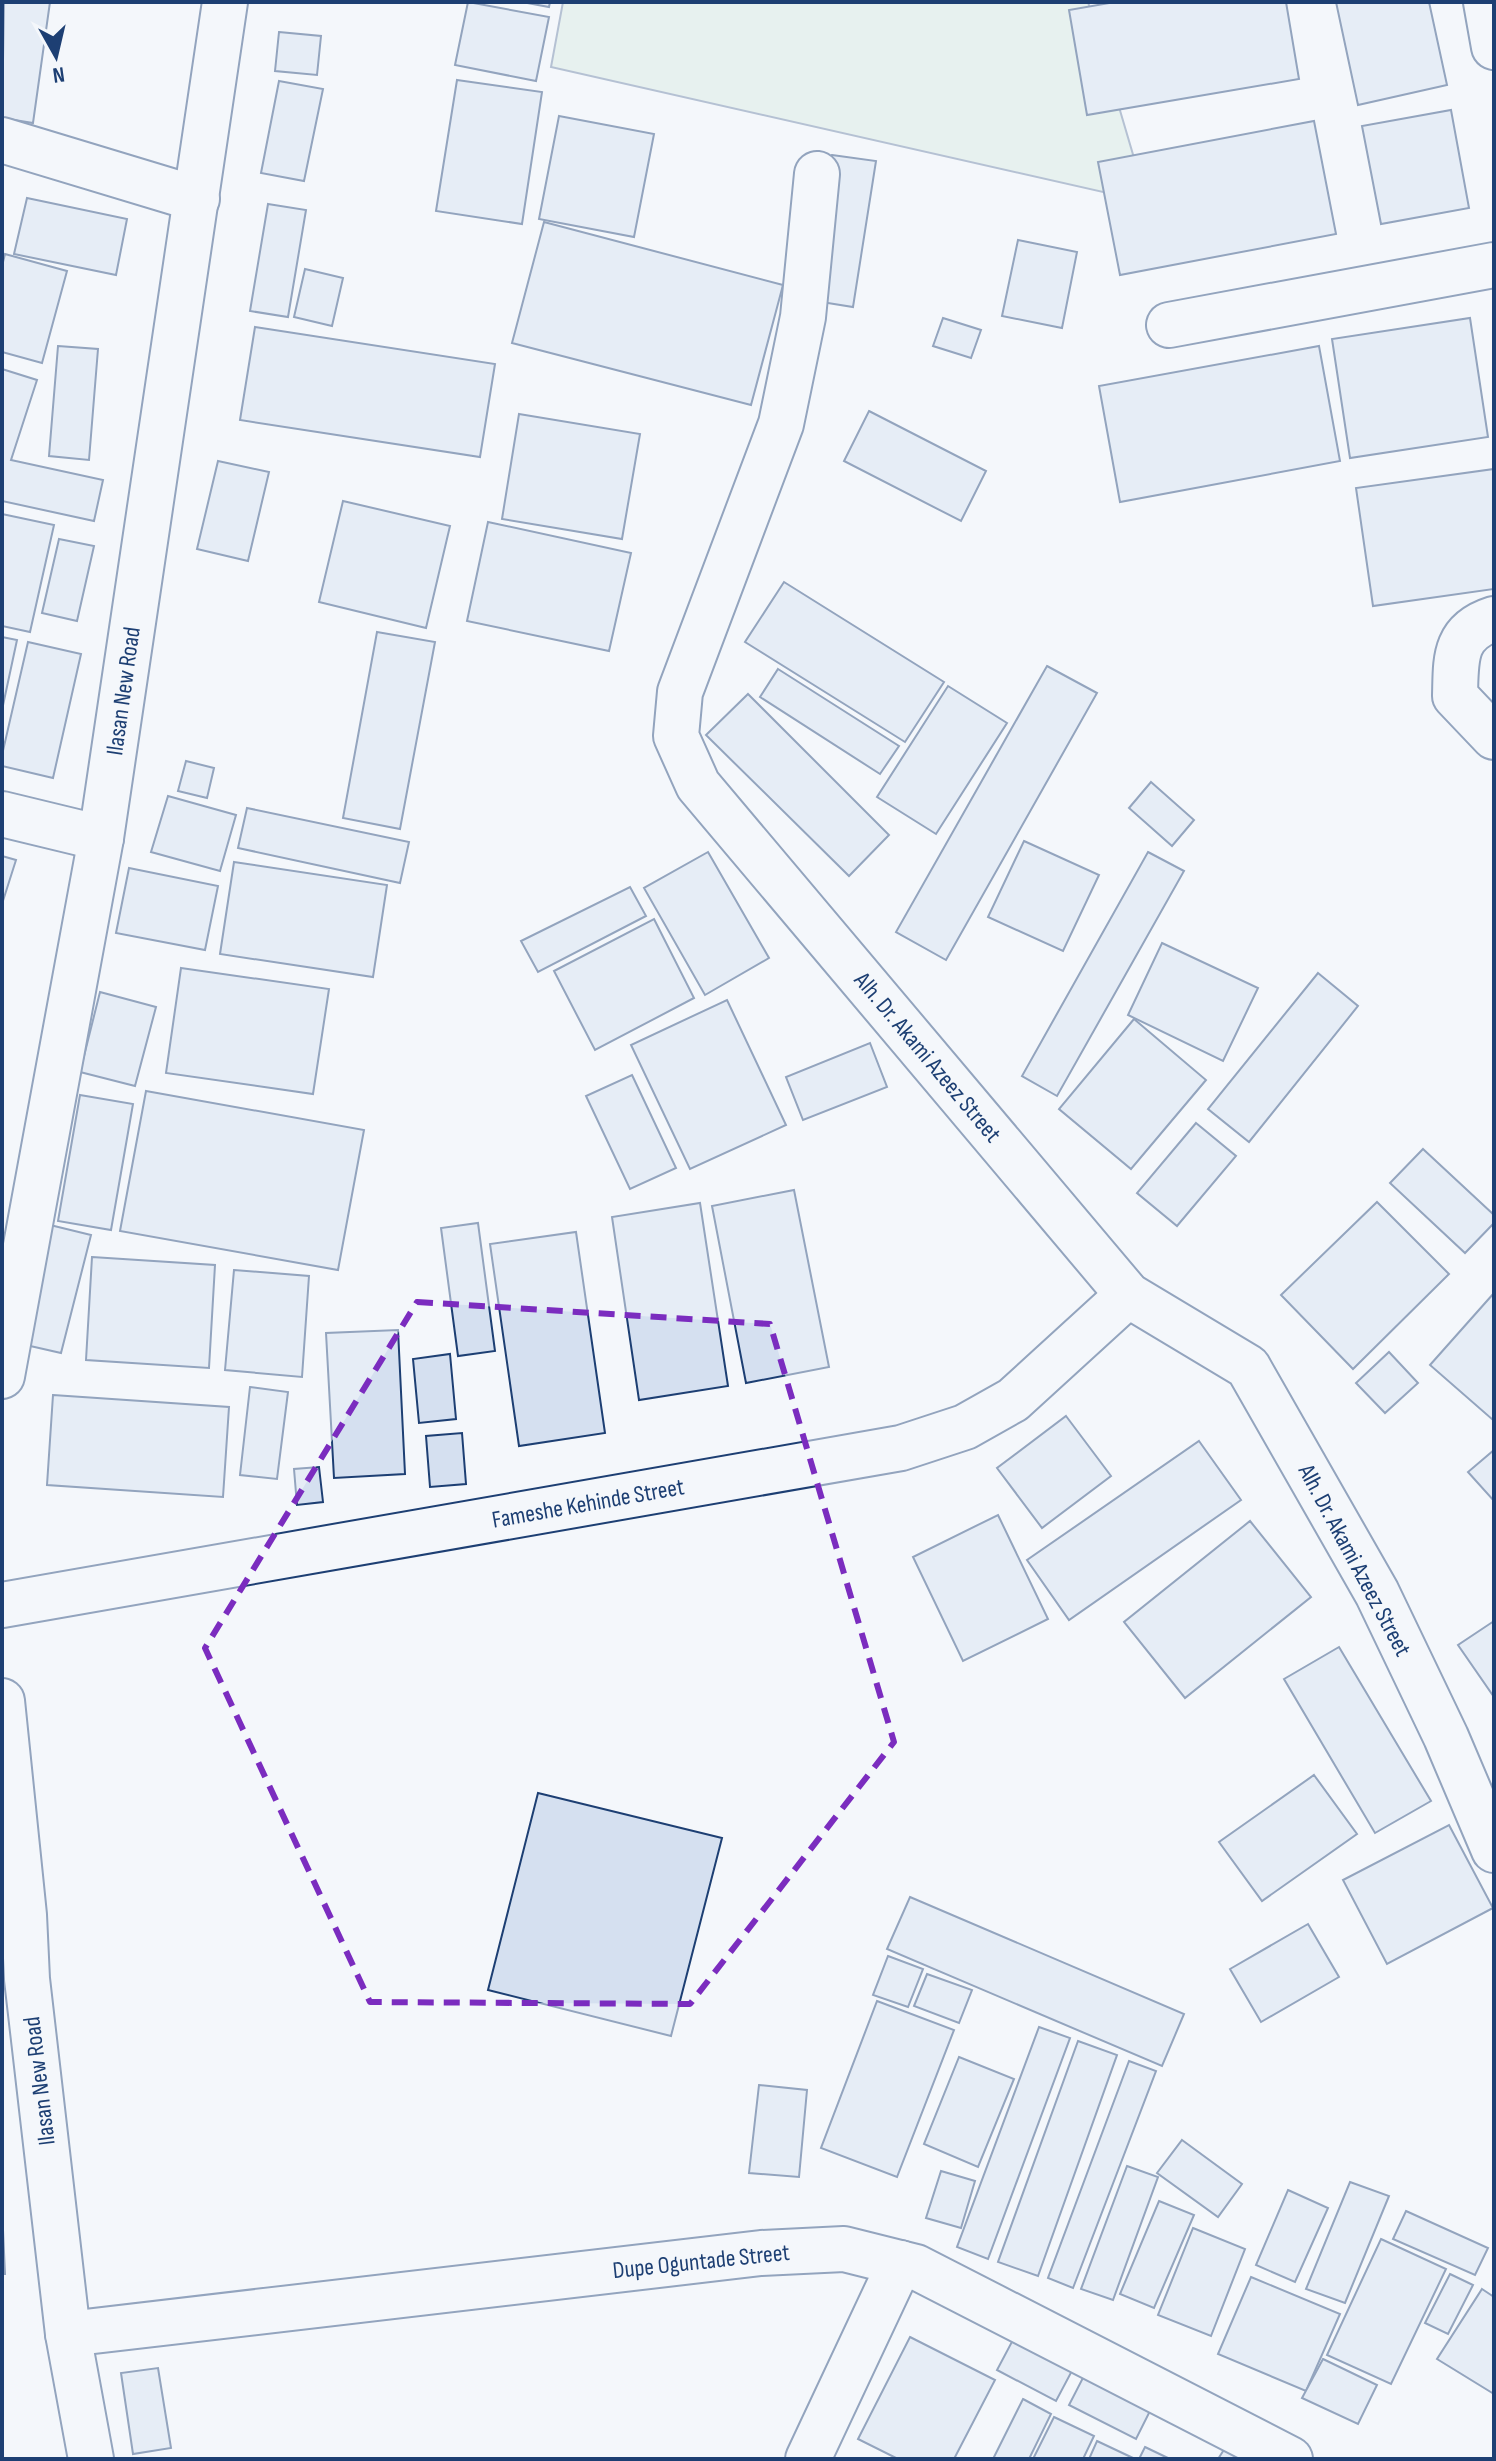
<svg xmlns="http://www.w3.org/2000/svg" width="1496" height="2461" viewBox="0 0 1496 2461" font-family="'Sofia Sans Condensed',sans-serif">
  <rect width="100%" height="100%" fill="#f4f7fb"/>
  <polygon fill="#d7e8df" stroke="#687fa3" stroke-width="2" points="563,2 1088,2 1147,202 551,67"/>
  <g fill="#d5e0f0" stroke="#1d3f73" stroke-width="2">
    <polygon points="4,2 50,2 33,123 2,118"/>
    <polygon points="468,2 549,17 536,81 455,65"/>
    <polygon points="522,2 550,2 549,7"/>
    <polygon points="1115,2 1286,2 1299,79 1087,115 1069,10"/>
    <polygon points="1336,2 1429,2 1447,85 1358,105"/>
    <polygon points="279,32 321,36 317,75 275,71"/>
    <polygon points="457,80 542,92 522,224 436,211"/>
    <polygon points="279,81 323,89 304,181 261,173"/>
    <polygon points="1451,110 1469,208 1381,224 1362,126"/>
    <polygon points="559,116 654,134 634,237 539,219"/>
    <polygon points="1314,121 1336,234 1120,275 1098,162"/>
    <polygon points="832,155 876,161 853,307 809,300"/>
    <polygon points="27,198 127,219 116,275 14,254"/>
    <polygon points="268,204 306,210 288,317 250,311"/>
    <polygon points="544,222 783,285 751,405 512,343"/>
    <polygon points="1018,240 1077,252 1062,328 1002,316"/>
    <polygon points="5,254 67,271 42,363 2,352 2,266"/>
    <polygon points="305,269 343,278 332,326 294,317"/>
    <polygon points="943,318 981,330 971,358 933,346"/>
    <polygon points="1470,318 1488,437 1350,458 1332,339"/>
    <polygon points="255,327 495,364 480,457 240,420"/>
    <polygon points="58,346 98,349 89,460 49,456"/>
    <polygon points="1319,346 1340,461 1120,502 1099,386"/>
    <polygon points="2,369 37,380 11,460 103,480 94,521 2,501"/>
    <polygon points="869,411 986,471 961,521 844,461"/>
    <polygon points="519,414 640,434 622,539 502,519"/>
    <polygon points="218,461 269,472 248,561 197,549"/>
    <polygon points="1494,469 1494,589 1373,606 1356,488"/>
    <polygon points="343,501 450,526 426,628 319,602"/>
    <polygon points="2,514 54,525 30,632 2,626"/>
    <polygon points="488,522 631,553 609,651 467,621"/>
    <polygon points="59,539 94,546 77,621 42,613"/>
    <polygon points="784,582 944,682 905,742 745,642"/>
    <polygon points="377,632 435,642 400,829 343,818"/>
    <polygon points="2,637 17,640 2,710"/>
    <polygon points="28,642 81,654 53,778 2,766 2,755"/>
    <polygon points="1047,666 1097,693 946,960 896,932"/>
    <polygon points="778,669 899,746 880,774 760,697"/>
    <polygon points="948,686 1007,723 936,834 877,797"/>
    <polygon points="748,694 889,835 849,876 706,735"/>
    <polygon points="186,761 214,768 207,798 178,791"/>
    <polygon points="1151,782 1194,820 1172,846 1129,808"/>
    <polygon points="168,796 236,815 220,871 151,852"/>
    <polygon points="247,808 409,842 400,883 238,848"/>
    <polygon points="1024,841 1099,875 1063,951 988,917"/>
    <polygon points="708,852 769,958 705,995 644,888"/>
    <polygon points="1148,852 1184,871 1057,1096 1022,1076"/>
    <polygon points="2,856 16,860 2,904"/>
    <polygon points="234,862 387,885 373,977 220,954"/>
    <polygon points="129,868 218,886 205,950 116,933"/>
    <polygon points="630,887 646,916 538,972 521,941"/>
    <polygon points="654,919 694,998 595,1050 554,971"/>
    <polygon points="1162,943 1258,988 1223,1061 1128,1015"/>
    <polygon points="181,968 329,989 313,1094 166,1073"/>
    <polygon points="1318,973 1358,1006 1249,1142 1208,1109"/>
    <polygon points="100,992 156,1007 135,1086 80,1072"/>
    <polygon points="727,1000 786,1125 690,1169 631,1045"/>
    <polygon points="1134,1019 1206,1080 1131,1169 1059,1109"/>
    <polygon points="870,1043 887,1087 803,1120 786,1077"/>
    <polygon points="632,1075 676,1168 630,1189 586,1096"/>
    <polygon points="146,1091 364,1130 338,1270 120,1231"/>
    <polygon points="80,1095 133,1104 111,1230 58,1221"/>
    <polygon points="1196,1123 1236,1156 1177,1226 1137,1193"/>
    <polygon points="1423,1149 1494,1215 1494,1223 1465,1253 1390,1183"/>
    <polygon points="794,1190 829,1367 746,1383 712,1206"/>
    <polygon points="1377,1202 1449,1274 1353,1369 1281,1295"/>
    <polygon points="700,1203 728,1386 639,1400 612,1217"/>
    <polygon points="478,1223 495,1351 458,1356 441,1228"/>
    <polygon points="46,1224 91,1235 61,1353 17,1343"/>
    <polygon points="576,1232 605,1433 519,1446 490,1244"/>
    <polygon points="92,1257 215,1265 209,1368 86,1360"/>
    <polygon points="234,1270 309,1276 302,1377 225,1370"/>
    <polygon points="1494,1293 1494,1419 1493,1420 1430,1365"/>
    <polygon points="398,1330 405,1474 334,1478 326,1333"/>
    <polygon points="1389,1352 1418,1383 1385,1413 1356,1383"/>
    <polygon points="450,1354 456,1419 419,1423 413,1359"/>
    <polygon points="250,1387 288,1392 277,1479 240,1475"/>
    <polygon points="53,1395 229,1407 223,1497 47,1485"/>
    <polygon points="1066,1416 1111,1476 1042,1528 997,1468"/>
    <polygon points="462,1433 466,1484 430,1487 426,1436"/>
    <polygon points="1199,1441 1241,1500 1069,1620 1027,1560"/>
    <polygon points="1494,1450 1494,1501 1468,1472"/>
    <polygon points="319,1467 323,1502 297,1505 294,1469"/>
    <polygon points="998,1515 1048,1619 963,1661 913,1557"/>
    <polygon points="1250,1521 1311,1597 1185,1698 1124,1622"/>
    <polygon points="1494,1621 1494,1697 1458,1645"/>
    <polygon points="1339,1647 1431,1801 1375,1833 1284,1679"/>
    <polygon points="1314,1775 1357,1834 1262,1901 1219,1842"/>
    <polygon points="538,1793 722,1838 671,2036 488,1990"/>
    <polygon points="1449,1825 1493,1908 1387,1964 1343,1880"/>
    <polygon points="910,1897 1184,2014 1162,2066 887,1949"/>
    <polygon points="1308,1924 1339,1977 1261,2022 1230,1969"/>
    <polygon points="888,1956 923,1969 908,2007 873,1995"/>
    <polygon points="927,1974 972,1990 959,2023 914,2006"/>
    <polygon points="877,2001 954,2030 897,2177 821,2148"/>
    <polygon points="1039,2027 1070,2038 988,2259 957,2247"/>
    <polygon points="1078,2041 1117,2055 1038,2276 998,2262"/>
    <polygon points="959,2057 1014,2079 978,2167 924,2144"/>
    <polygon points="1129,2061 1156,2071 1073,2288 1048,2278"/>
    <polygon points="759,2085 807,2090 799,2177 749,2173"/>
    <polygon points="1182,2140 1242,2184 1218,2217 1157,2173"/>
    <polygon points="1127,2166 1158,2177 1113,2300 1081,2289"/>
    <polygon points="941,2171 975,2181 961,2228 926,2218"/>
    <polygon points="1350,2182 1389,2196 1345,2303 1306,2289"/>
    <polygon points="1288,2190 1328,2208 1295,2282 1256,2265"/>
    <polygon points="1159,2201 1194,2215 1154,2308 1120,2294"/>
    <polygon points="2,2208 5,2274 2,2274"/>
    <polygon points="1406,2211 1488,2248 1475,2275 1393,2239"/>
    <polygon points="1193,2228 1245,2249 1211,2336 1158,2315"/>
    <polygon points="1381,2239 1446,2269 1391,2384 1327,2355"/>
    <polygon points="1450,2274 1473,2285 1448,2334 1425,2323"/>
    <polygon points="1251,2277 1340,2314 1306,2391 1218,2354"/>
    <polygon points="1482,2289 1494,2297 1494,2394 1437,2359"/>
    <polygon points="1015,2336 1074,2367 1056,2401 997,2370"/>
    <polygon points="910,2337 995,2380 954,2459 898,2459 858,2439"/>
    <polygon points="1323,2359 1377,2385 1358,2424 1302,2398"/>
    <polygon points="158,2368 171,2448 133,2454 121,2373"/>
    <polygon points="1087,2370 1154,2403 1136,2439 1069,2405"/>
    <polygon points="1023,2399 1051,2414 1029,2459 993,2459"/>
    <polygon points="1054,2417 1094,2436 1083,2459 1033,2459"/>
    <polygon points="1097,2441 1133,2458 1133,2459 1089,2459"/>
    <polygon points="1227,2445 1251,2459 1218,2459"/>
    <polygon points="1145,2447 1170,2459 1139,2459"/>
  </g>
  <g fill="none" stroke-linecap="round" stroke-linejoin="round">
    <g stroke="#1d3f73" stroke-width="48">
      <g id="minor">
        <polyline points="1486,2 1494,47"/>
        <polyline points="2,140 197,199"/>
        <polyline points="817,174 803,317 781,424 680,692 676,736 698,785 1128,1295 1248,1367 1377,1593 1446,1737 1494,1850"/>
        <polyline points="1169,325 1494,265"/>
        <path d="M1494 619C1453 632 1456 660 1455 696L1494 737"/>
        <polyline points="2,814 101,838"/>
        <polyline points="2,1376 101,838 225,2"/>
        <polyline points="2,1605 901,1448 965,1427 1013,1400 1128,1295"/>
        <polyline points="2,1701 24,1915 27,1979 68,2334 91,2459"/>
        <polyline points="68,2334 761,2253 844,2249 916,2267 1290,2459"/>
        <polyline points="808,2459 900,2263"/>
      </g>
    </g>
    <use href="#minor" stroke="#f4f7fb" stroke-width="44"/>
  </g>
  <path d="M0 0H1496V2461H0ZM417 1302 770 1324 894 1742 690 2004 370 2002 205 1648Z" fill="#f4f7fb" fill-opacity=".55" fill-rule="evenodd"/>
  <path fill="none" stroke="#7b2cbf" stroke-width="6" stroke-dasharray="16 10" stroke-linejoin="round" d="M417 1302 770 1324 894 1742 690 2004 370 2002 205 1648Z"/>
  <g text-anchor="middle" stroke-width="6" stroke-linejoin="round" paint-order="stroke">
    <g font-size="24" fill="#1d3f73" stroke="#f4f7fb">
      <text transform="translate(123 691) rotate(-82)" y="8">Ilasan New Road</text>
      <text transform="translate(928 1057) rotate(50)" y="8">Alh. Dr. Akami Azeez Street</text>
      <text transform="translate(588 1503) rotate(-10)" y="8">Fameshe Kehinde Street</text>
      <text transform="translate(1355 1560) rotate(62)" y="8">Alh. Dr. Akami Azeez Street</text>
      <text transform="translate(39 2081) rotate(-97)" y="8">Ilasan New Road</text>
      <text transform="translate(701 2261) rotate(-6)" y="8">Dupe Oguntade Street</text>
    </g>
  </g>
  <rect width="1496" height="2461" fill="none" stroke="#1d3f73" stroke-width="8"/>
  <g transform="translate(56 56) rotate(172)" stroke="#f4f7fb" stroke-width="6" paint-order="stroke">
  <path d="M0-6L14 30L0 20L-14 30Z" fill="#1d3f73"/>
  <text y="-12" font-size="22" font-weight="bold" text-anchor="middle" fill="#1d3f73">N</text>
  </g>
</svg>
